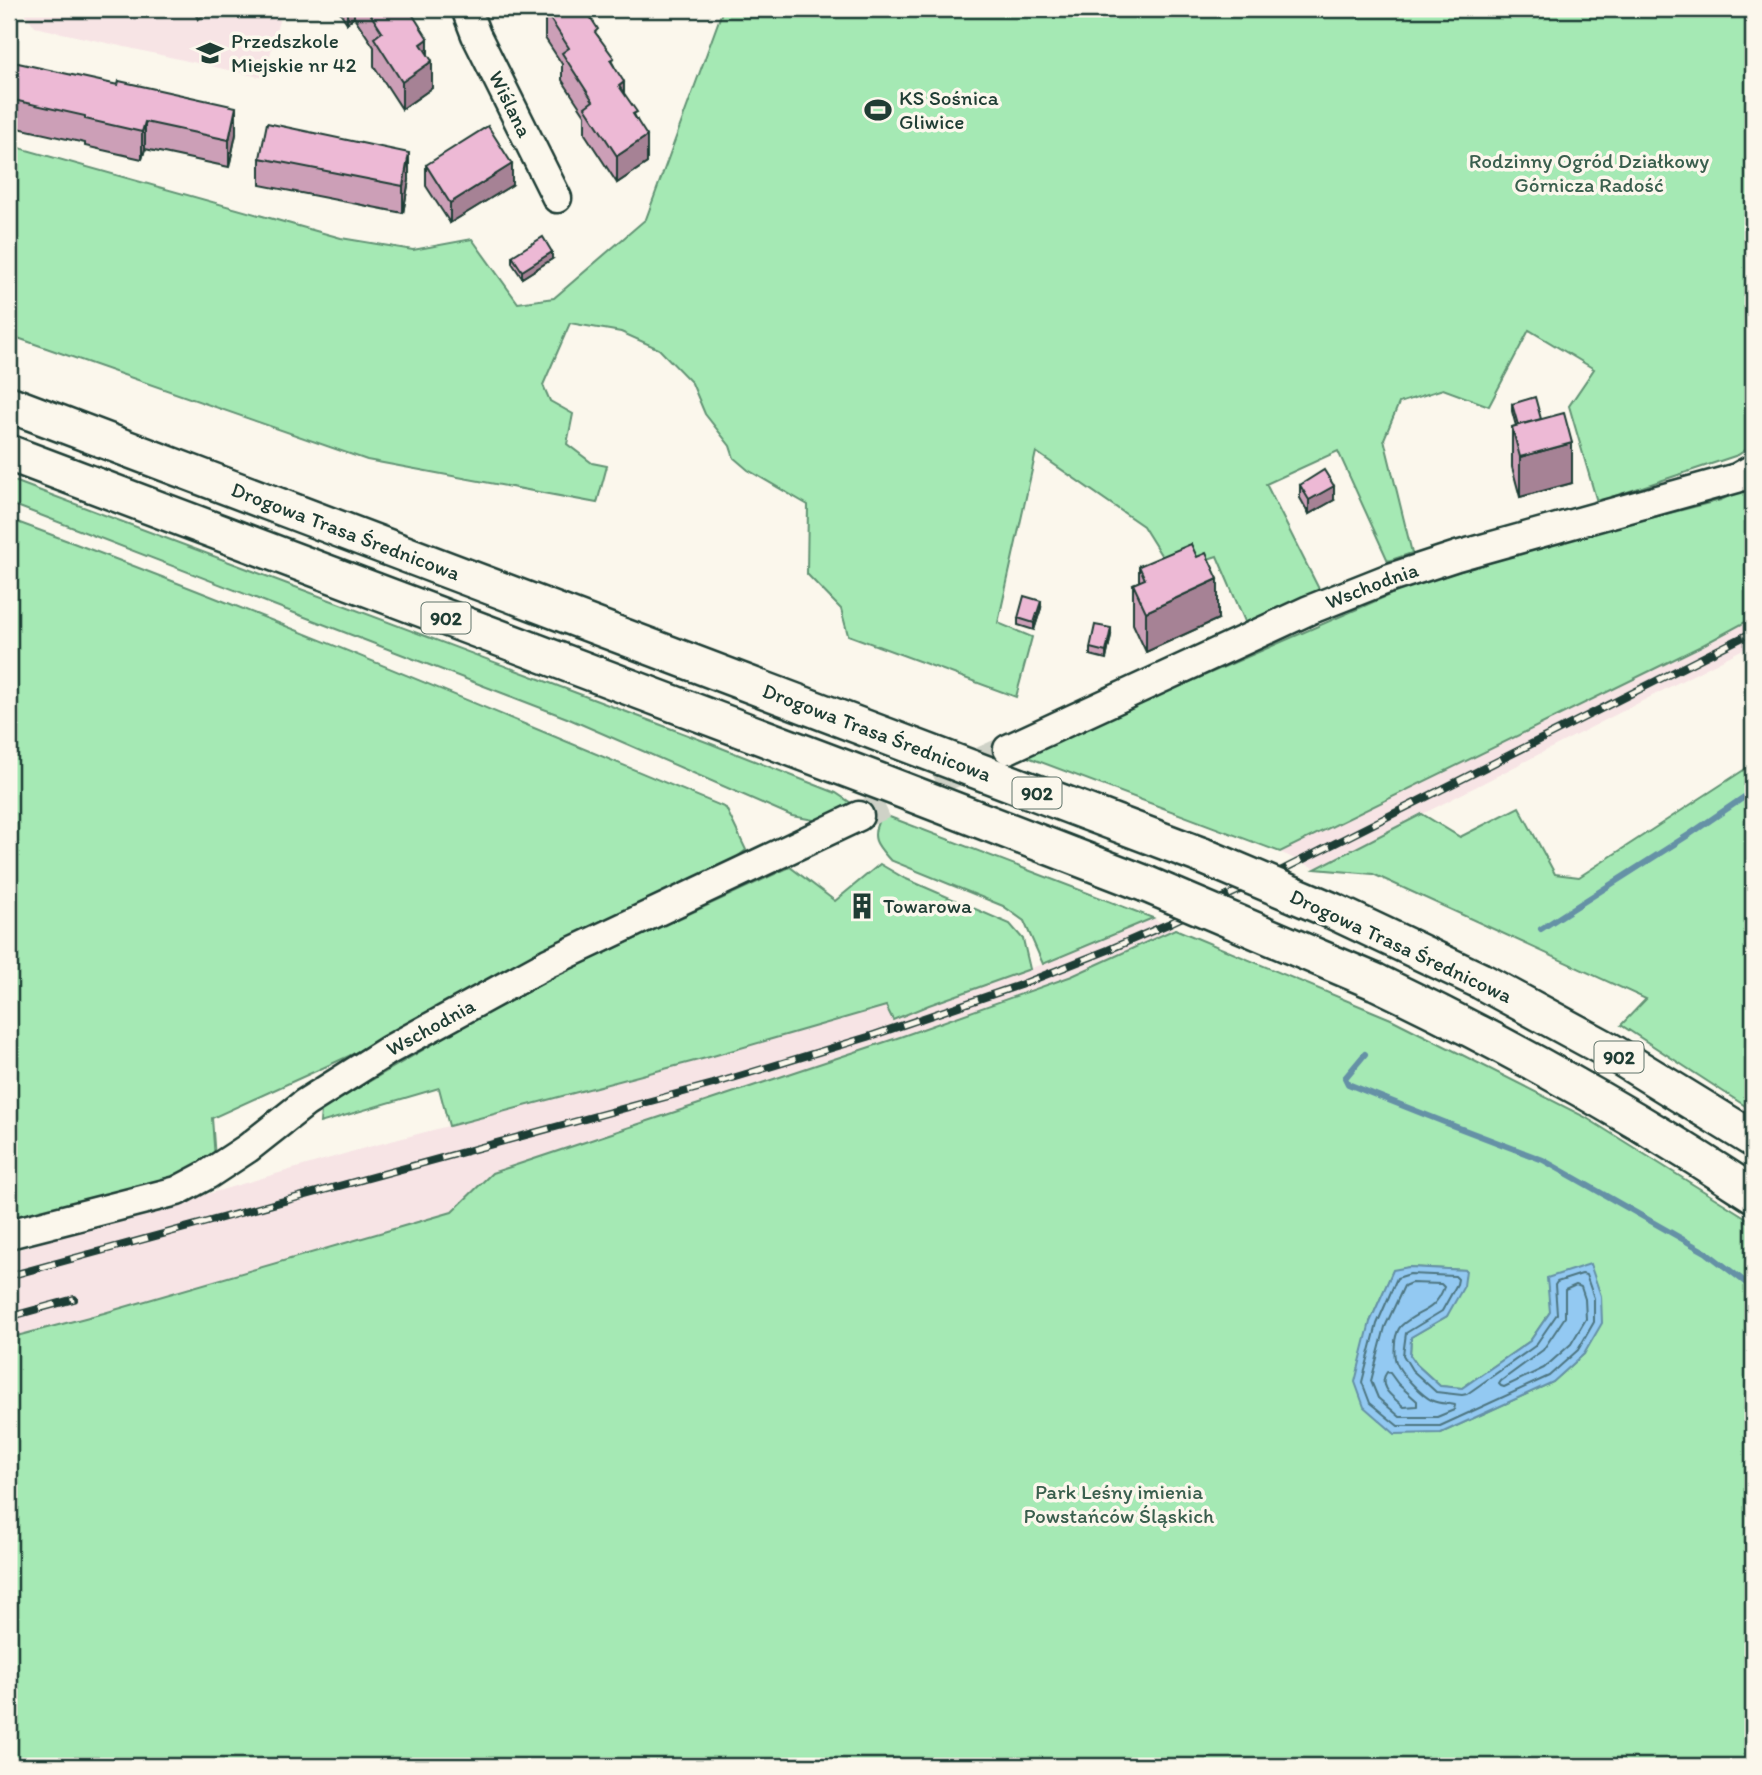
<svg xmlns="http://www.w3.org/2000/svg" width="1762" height="1775" viewBox="0 0 1762 1775" font-family="Itim,sans-serif">
  <rect width="100%" height="100%" fill="#fbf7ec"/>
  <filter id="ink" filterUnits="userSpaceOnUse"><feTurbulence type="fractalNoise" baseFrequency=".0143" numOctaves="2"/><feDisplacementMap in="SourceGraphic" scale="14" xChannelSelector="R" yChannelSelector="G"/><feConvolveMatrix kernelMatrix="1 2 1 2 8 2 1 2 1" color-interpolation-filters="sRGB"/></filter>
  <g filter="url(#ink)">
    <g fill="#f7e4e5">
      <polygon points="22,9 282,9 264,78 35,27"/>
      <polygon points="1753,618 1753,644 1316,869 1280,852 1701,646"/>
      <polygon points="1153,918 1175,929 1072,976 900,1037 492,1173 452,1212 104,1313 9,1338 9,1252 361,1149 706,1058 886,1006 893,1020 929,1005 1056,959"/>
    </g>
    <g fill="#a5e9b4" stroke="#629374" stroke-width="2" fill-rule="evenodd">
      <polygon points="723,9 1753,9 1753,445 1738,455 1597,502 1569,406 1594,369 1529,330 1489,406 1443,389 1399,403 1384,439 1412,553 1388,561 1338,451 1266,484 1320,591 1246,624 1217,556 1171,571 1143,526 1036,452 998,623 1032,637 1016,697 848,635 841,609 807,574 808,505 748,470 734,458 730,446 705,414 692,383 659,349 621,332 570,323 543,385 550,401 573,414 567,444 592,463 607,466 597,503 367,460 9,335 9,145 341,238 413,250 472,239 518,303 554,298 646,219"/>
      <polygon points="9,479 709,743 836,793 857,807 819,821 792,816 567,718 9,503"/>
      <polygon points="1753,484 1753,618 1701,646 1280,852 1022,755 1410,586 1579,536 1721,500"/>
      <path d="M9 519C251 608 488 709 726 808L746 850 726 866 349 1056 212 1118 215 1159 168 1184 9 1224Z"/>
      <polygon points="1753,764 1753,1111 1621,1025 1646,999 1373,874 1315,869 1422,814 1460,837 1519,807 1555,874 1579,877"/>
      <path d="M887 816 1153 918 1043 964 1024 921 1003 906 890 860C877 845 870 839 879 820Z"/>
      <polygon points="880,864 904,878 1010,924 1023,939 1030,969 929,1005 893,1020 886,1006 706,1058 449,1126 439,1088 320,1123 321,1110 472,1021 566,971 790,867 835,901"/>
      <path d="M1175 929 1391 1019 1585 1117 1753 1222V1766H9V1338L104 1313 452 1212 492 1173 900 1037 1072 976ZM1409 1267 1465 1270 1447 1316 1411 1337 1410 1355 1417 1365 1440 1386 1462 1388 1530 1341 1550 1312 1584 1354 1553 1382 1441 1433 1370 1322 1393 1271Z"/>
    </g>
    <polygon fill="#93c9f2" stroke="#6591a6" stroke-width="2" points="1590,1264 1601,1296 1602,1323 1584,1354 1553,1382 1441,1433 1395,1434 1364,1407 1355,1382 1370,1322 1393,1270 1409,1267 1466,1270 1464,1286 1447,1316 1411,1337 1410,1355 1417,1365 1440,1386 1462,1388 1530,1341 1550,1312 1547,1278"/>
    <g fill="none" stroke-linecap="round" stroke-linejoin="round">
      <g stroke="#4d7580" stroke-width="2">
        <polygon points="1410,1274 1455,1276 1458,1279 1457,1284 1442,1311 1406,1333 1403,1355 1412,1370 1436,1392 1462,1395 1467,1394 1535,1346 1557,1314 1555,1285 1557,1282 1582,1274 1586,1275 1594,1298 1594,1322 1578,1350 1549,1376 1440,1426 1398,1426 1370,1403 1362,1382 1377,1324 1397,1278"/>
        <path d="M1411 1283 1441 1284 1444 1287C1434 1314 1419 1309 1401 1326 1397 1330 1396 1335 1395 1341 1395 1347 1393 1355 1396 1362 1400 1373 1422 1396 1433 1401 1440 1404 1448 1403 1455 1405L1454 1410 1437 1417H1400L1378 1398 1371 1381 1385 1327 1404 1286Z"/>
        <polygon points="1576,1285 1581,1287 1585,1299 1586,1319 1571,1344 1544,1368 1504,1387 1501,1386 1499,1384 1501,1381 1543,1350 1565,1317 1565,1290"/>
        <path d="M1387 1372 1390 1373 1398 1384 1417 1401V1406L1404 1407C1393 1397 1376 1387 1387 1372Z"/>
      </g>
      <g stroke="#6591a6" stroke-width="6">
        <polyline points="1541,929 1690,834 1753,791"/>
        <polyline points="1365,1054 1345,1078 1348,1084 1454,1126 1543,1160 1707,1253 1753,1288"/>
      </g>
      <polyline stroke="#cfd2c7" stroke-width="28" stroke-dasharray="28 14" stroke-linecap="butt" points="859,816 1008,749"/>
      <g stroke="#1f3d34" stroke-width="33">
        <g id="minor">
          <path id="s1" d="M466 9 476 35 557 198"/>
          <path id="s2" d="M1008 749 1309 610 1387 579 1457 556 1737 478 1753 469"/>
          <path id="s3" d="M9 1234 177 1191 207 1175 248 1148 305 1103 389 1050 548 963 859 816"/>
        </g>
      </g>
      <g stroke="#1f3d34" stroke-width="40">
        <g id="major">
          <path id="s4" d="M9 404 1203 856"/>
          <polyline points="9,453 884,783 1146,884"/>
          <polyline points="1481,981 1610,1051 1753,1139"/>
          <path d="M1376 982C1506 1044 1632 1114 1753 1194"/>
        </g>
      </g>
      <use href="#minor" stroke="#fbf7ec" stroke-width="28"/>
      <use href="#major" stroke="#fbf7ec" stroke-width="35"/>
      <g stroke="#1f3d34" stroke-width="8">
        <g id="rail">
          <polyline points="9,1276 713,1084 868,1037 1020,985 1108,950 1168,924 1284,869 1753,632"/>
          <polyline points="9,1317 74,1299"/>
        </g>
      </g>
      <use href="#rail" stroke="#fbf7ec" stroke-width="5" stroke-dasharray="16" stroke-linecap="butt"/>
      <g stroke="#1f3d34" stroke-width="40" stroke-linecap="butt">
        <g id="major-bridge">
          <polyline points="1203,856 1333,911 1481,981"/>
          <polyline points="1146,884 1376,982"/>
        </g>
      </g>
      <use href="#major-bridge" stroke="#fbf7ec" stroke-width="35"/>
    </g>
    <g fill="#cc9fb7" stroke="#1f3d34" stroke-width="2">
      <polygon points="192,9 214,9 198,19"/>
      <polygon points="338,9 409,9 428,55 432,88 402,109 374,66 374,47 354,17 347,23"/>
      <polygon points="545,11 598,36 614,66 624,94 637,120 647,163 617,183 585,134 585,115 562,80 562,64 545,38"/>
      <polygon points="9,61 236,134 229,167 145,149 142,159 85,146 85,143 9,126"/>
      <polygon points="260,158 409,180 403,213 260,185"/>
      <polygon points="426,165 512,185 450,223 426,186"/>
      <polygon points="512,256 552,259 522,278 512,263"/>
      <polygon points="1512,404 1541,419 1572,483 1520,497 1512,467 1512,427 1516,426 1512,411"/>
      <polygon points="1300,485 1334,500 1309,514 1300,498"/>
      <polygon points="1139,566 1218,619 1146,652 1133,624 1133,584 1139,582"/>
      <polygon points="1041,608 1034,630 1018,625 1018,618"/>
      <polygon points="1111,635 1106,659 1090,655 1090,648"/>
    </g>
    <g fill="#a68295" stroke="#1f3d34" stroke-width="2">
      <polygon points="198,9 214,9 198,19"/>
      <polygon points="347,9 354,9 354,17 347,23"/>
      <polygon points="428,39 428,64 432,61 432,88 402,109 402,82 421,44"/>
      <polygon points="624,82 624,109 619,86"/>
      <polygon points="236,107 236,134 229,167 229,140"/>
      <polygon points="145,122 145,149 142,159 142,132"/>
      <polygon points="647,136 647,163 617,183 617,156"/>
      <polygon points="409,153 409,180 403,213 403,186"/>
      <polygon points="512,164 512,185 450,223 450,203"/>
      <polygon points="552,252 552,259 522,278 522,271"/>
      <polygon points="1572,443 1572,483 1520,497 1520,457"/>
      <polygon points="1334,486 1334,500 1309,514 1309,500"/>
      <polygon points="1218,579 1218,619 1146,652 1146,612"/>
      <polygon points="1041,601 1041,608 1034,630 1034,623"/>
      <polygon points="1111,628 1111,635 1106,659 1106,652"/>
    </g>
    <g fill="#edb9d5" stroke="#1f3d34" stroke-width="2">
      <polygon points="367,9 409,9 428,39 421,44 432,61 402,82 374,38 382,32"/>
      <polygon points="549,9 585,9 598,29 595,32 614,58 610,60 624,82 619,86 637,112 633,114 647,136 617,156 585,107 593,101 562,53 569,48 545,11"/>
      <polygon points="9,61 118,85 119,81 236,107 229,140 145,122 142,132 85,119 85,116 9,99"/>
      <polygon points="267,123 409,153 403,186 260,158"/>
      <polygon points="488,126 512,164 450,203 426,165"/>
      <polygon points="543,237 552,252 522,271 512,256"/>
      <polygon points="1535,397 1541,419 1518,425 1512,404"/>
      <polygon points="1564,413 1572,443 1520,457 1512,427"/>
      <polygon points="1324,470 1334,486 1309,500 1300,485"/>
      <polygon points="1191,544 1197,557 1206,553 1218,579 1146,612 1133,584 1145,579 1139,566"/>
      <polygon points="1024,596 1041,601 1034,623 1018,618"/>
      <polygon points="1095,625 1111,628 1106,652 1090,648"/>
    </g>
  </g>
  <defs>
    <g id="school-bare" transform="scale(2.1)"><path d="M0-5L7-2L0 1L-7-2ZM-4 1L0 2.5L4 1V4Q0 6-4 4Z" fill="#1f3d34" stroke="#fbf7ec" stroke-width="2.5" paint-order="stroke"/></g>
    <g id="stadium-bare" transform="scale(2.1)"><path d="M0-5a6.5 5 0 1 0 0 10a6.5 5 0 1 0 0-10ZM-3.5-1.8h7v3.6h-7Z" fill="#1f3d34" stroke="#fbf7ec" stroke-width="2.5" paint-order="stroke"/></g>
    <g id="building-bare" transform="scale(2.1)"><path d="M-4-6H4V6H1V3H-1V6H-4ZM-2.5-4.3h1.7v1.8h-1.7ZM.8-4.3h1.7v1.8H.8ZM-2.5-1h1.7V.8h-1.7ZM.8-1h1.7V.8H.8Z" fill="#1f3d34" stroke="#fbf7ec" stroke-width="2.5" paint-order="stroke"/></g>
  </defs>
  <g fill-rule="evenodd">
    <use href="#school-bare" x="210" y="53"/>
    <use href="#stadium-bare" x="878" y="110"/>
    <use href="#building-bare" x="862" y="906"/>
  </g>
  <g text-anchor="middle" stroke-width="7" stroke-linejoin="round" paint-order="stroke">
    <g fill="#fbf7ec" stroke="#61756b" stroke-width="2">
      <rect x="421.5" y="602.5" width="49" height="31" rx="5"/>
      <rect x="1012.5" y="777.5" width="49" height="31" rx="5"/>
      <rect x="1594.5" y="1041.5" width="49" height="31" rx="5"/>
    </g>
    <g font-size="19" font-weight="bold" fill="#1f3d34">
      <text x="446" y="625">902</text>
      <text x="1037" y="800">902</text>
      <text x="1619" y="1064">902</text>
    </g>
    <g font-size="21" fill="#1f3d34" stroke="#fbf7ec" text-anchor="start">
      <text x="231" y="48">Przedszkole<tspan x="231" dy="24">Miejskie nr 42</tspan></text>
      <text x="899" y="105">KS Sośnica<tspan x="899" dy="24">Gliwice</tspan></text>
      <text x="883" y="913">Towarowa</text>
    </g>
    <g font-size="21" fill="#1f3d34" stroke="#fbf7ec">
      <text dy="7" stroke="none"><textPath href="#s1" startOffset="105">Wiślana</textPath></text>
      <text dy="7" stroke="none"><textPath href="#s4" startOffset="360">Drogowa Trasa Średnicowa</textPath></text>
      <text dy="7" stroke="none"><textPath href="#s2" startOffset="399">Wschodnia</textPath></text>
      <text dy="7" stroke="none"><textPath href="#s4" startOffset="928">Drogowa Trasa Średnicowa</textPath></text>
      <text transform="translate(1401 946) rotate(25)" y="7">Drogowa Trasa Średnicowa</text>
      <text dy="7" stroke="none"><textPath href="#s3" startOffset="476">Wschodnia</textPath></text>
    </g>
    <g font-size="21" fill="#3a5f4e" stroke="#fbf7ec">
      <text x="1589" y="168">Rodzinny Ogród Działkowy<tspan x="1589" dy="24">Górnicza Radość</tspan></text>
      <text x="1119" y="1499">Park Leśny imienia<tspan x="1119" dy="24">Powstańców Śląskich</tspan></text>
    </g>
  </g>
  <rect width="1762" height="1775" fill="none" stroke="#fbf7ec" stroke-width="35"/>
  <rect x="18" y="18" width="1727" height="1740" fill="none" stroke="#1f3d34" stroke-width="2.5" filter="url(#ink)"/>
</svg>
